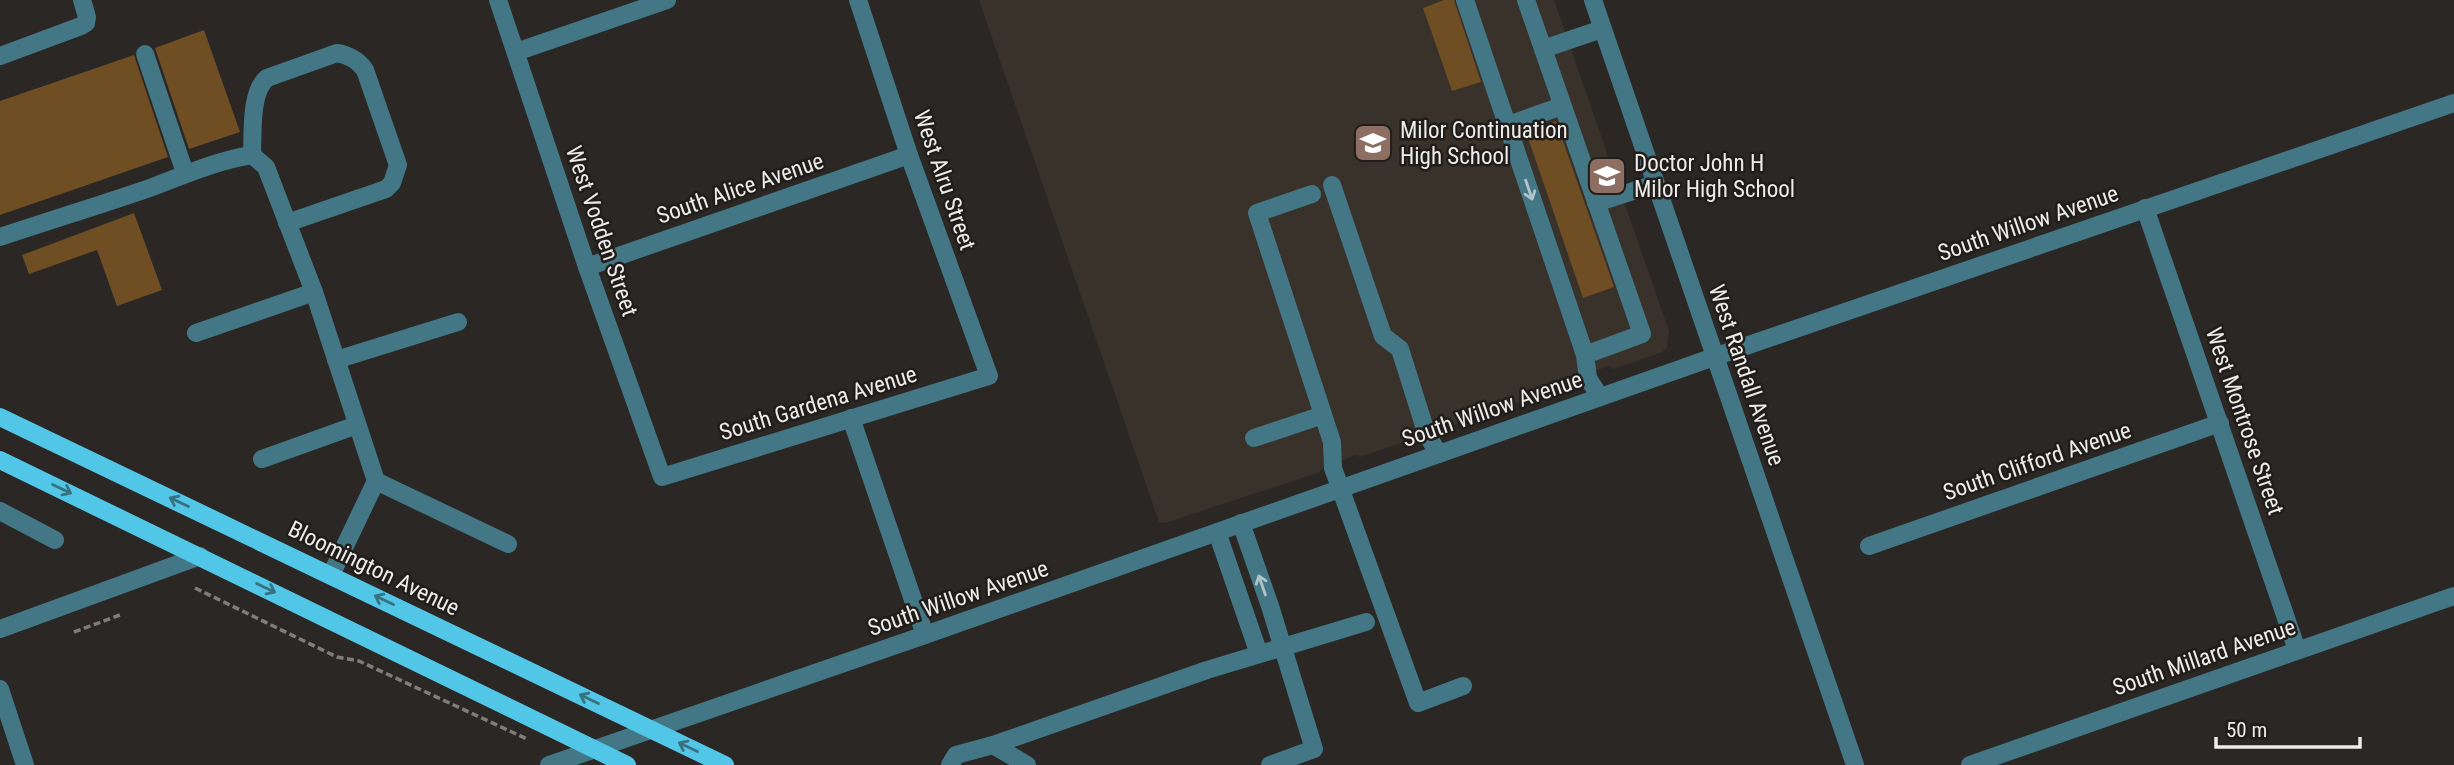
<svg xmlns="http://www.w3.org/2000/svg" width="2454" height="765" viewBox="0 0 2454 765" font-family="'Roboto Condensed',sans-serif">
  <rect width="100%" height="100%" fill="#2a2724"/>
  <polygon fill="#39322b" points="979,0 1554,0 1669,331 1667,348 1662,352 1614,369 1609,366 1577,377 1575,383 1447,427 1443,424 1420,433 1419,437 1360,457 1355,455 1323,468 1320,472 1165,523 1159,522"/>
  <g fill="#704e24">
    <polygon points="1444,0 1454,0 1481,82 1452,91 1423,8"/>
    <polygon points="204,30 240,132 189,149 155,48"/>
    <polygon points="134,55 168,157 0,215 0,101"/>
    <polygon points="1556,121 1614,287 1583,298 1526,132"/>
    <polygon points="134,213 162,290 117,306 97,250 29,274 22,255"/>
  </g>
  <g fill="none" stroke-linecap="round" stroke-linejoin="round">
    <g stroke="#7f7c7a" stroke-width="3.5" stroke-dasharray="7 3.5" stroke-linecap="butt">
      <polyline points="195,588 337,657 359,661 527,739"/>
      <polyline points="74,632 120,615"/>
    </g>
    <g stroke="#437786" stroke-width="18">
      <polyline points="498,0 587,267 662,477 989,376 909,155 858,0"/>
      <polyline points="1465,0 1585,355 1588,378 1600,397"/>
      <polyline points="1526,0 1642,334 1585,355"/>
      <polyline points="1593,0 1855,765"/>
      <polyline points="1543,49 1602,29"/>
      <polyline points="516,52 667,0"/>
      <polyline points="145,54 185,173"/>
      <polyline points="0,56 81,26 86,23 87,17 82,0"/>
      <polyline points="1508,125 1562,106"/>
      <path d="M252 155C253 134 250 91 267 78L337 53C349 55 358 60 365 70L398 165 392 183 386 189 287 223"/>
      <polyline points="1332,185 1383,336 1400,349 1427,435 1439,454"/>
      <polyline points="1312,194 1257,213 1332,442 1333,468 1418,703 1463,686"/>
      <polyline points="1596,203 1655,184"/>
      <polyline points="2145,208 2297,650"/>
      <path d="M0 237C48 221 97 206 144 190 180 177 214 161 252 155L266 167 314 292 376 481 508 544"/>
      <polyline points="587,267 909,155"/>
      <polyline points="196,333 314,292"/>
      <polyline points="336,360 458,322"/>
      <polyline points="851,418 925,635"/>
      <polyline points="1254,438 1323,415"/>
      <polyline points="262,459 357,425"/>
      <polyline points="0,511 55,540"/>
      <polyline points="1241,523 1270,606 1314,749 1270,765"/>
      <polyline points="1217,532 1259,654"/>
      <polyline points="1869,546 2220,423"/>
      <polyline points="331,575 376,481"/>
      <polyline points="0,629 200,556"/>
      <polyline points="0,689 25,765"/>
      <polyline points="993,745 1027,765"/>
      <polyline points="549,765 925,635 1714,357 2454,103"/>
      <polyline points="950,765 956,755 993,745 1207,670 1366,622"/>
      <polyline points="1970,765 2454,596"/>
    </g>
    <g stroke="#51c6e7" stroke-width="18">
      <polyline points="0,417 725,765"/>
      <polyline points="0,460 627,765"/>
    </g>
  </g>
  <defs><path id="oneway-shaft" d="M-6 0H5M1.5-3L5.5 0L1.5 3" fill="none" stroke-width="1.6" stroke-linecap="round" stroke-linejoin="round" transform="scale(1.75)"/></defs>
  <g stroke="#b2c3c7">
    <use href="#oneway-shaft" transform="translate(1529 190) rotate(71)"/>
    <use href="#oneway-shaft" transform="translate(1262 585) rotate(-109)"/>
  </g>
  <g stroke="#387280">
    <use href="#oneway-shaft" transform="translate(62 489) rotate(26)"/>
    <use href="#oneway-shaft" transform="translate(179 502) rotate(-154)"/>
    <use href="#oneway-shaft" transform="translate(266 588) rotate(26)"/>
    <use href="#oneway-shaft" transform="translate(384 600) rotate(-154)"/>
    <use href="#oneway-shaft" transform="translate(589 699) rotate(-154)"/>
    <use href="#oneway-shaft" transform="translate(688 747) rotate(-154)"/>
  </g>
  <defs>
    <g id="school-square" transform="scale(2.0125)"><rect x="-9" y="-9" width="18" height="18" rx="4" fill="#8d6e63" stroke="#201d1a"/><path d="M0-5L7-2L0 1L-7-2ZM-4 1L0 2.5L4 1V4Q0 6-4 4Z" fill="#fff"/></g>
  </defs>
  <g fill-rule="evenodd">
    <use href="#school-square" x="1373" y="143"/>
    <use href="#school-square" x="1607" y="176"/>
  </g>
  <g text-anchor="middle" stroke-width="5" stroke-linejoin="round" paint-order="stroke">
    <g font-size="23" fill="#eeecea" stroke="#201d1a" text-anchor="start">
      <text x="1400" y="138">Milor Continuation<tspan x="1400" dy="26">High School</tspan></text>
      <text x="1634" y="171">Doctor John H<tspan x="1634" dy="26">Milor High School</tspan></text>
    </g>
    <g font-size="23" fill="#eeecea" stroke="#201d1a">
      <text transform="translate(945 180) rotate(71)" y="8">West Alru Street</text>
      <text transform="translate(740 188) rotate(-19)" y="8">South Alice Avenue</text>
      <text transform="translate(2028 223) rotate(-19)" y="8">South Willow Avenue</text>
      <text transform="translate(602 231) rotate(71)" y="8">West Vodden Street</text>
      <text transform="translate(1747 375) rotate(71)" y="8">West Randall Avenue</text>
      <text transform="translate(818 403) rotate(-17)" y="8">South Gardena Avenue</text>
      <text transform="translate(1492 409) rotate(-19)" y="8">South Willow Avenue</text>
      <text transform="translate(2245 421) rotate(71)" y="8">West Montrose Street</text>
      <text transform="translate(2037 461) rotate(-19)" y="8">South Clifford Avenue</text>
      <text transform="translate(374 568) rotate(26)" y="8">Bloomington Avenue</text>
      <text transform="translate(958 598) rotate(-19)" y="8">South Willow Avenue</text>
      <text transform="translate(2204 657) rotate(-19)" y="8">South Millard Avenue</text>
    </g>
  </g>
  <path d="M2216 737v10h144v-10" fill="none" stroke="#eeecea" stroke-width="3.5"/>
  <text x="2226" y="737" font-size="21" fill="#eeecea" stroke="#201d1a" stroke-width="5" paint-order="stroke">50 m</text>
</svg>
